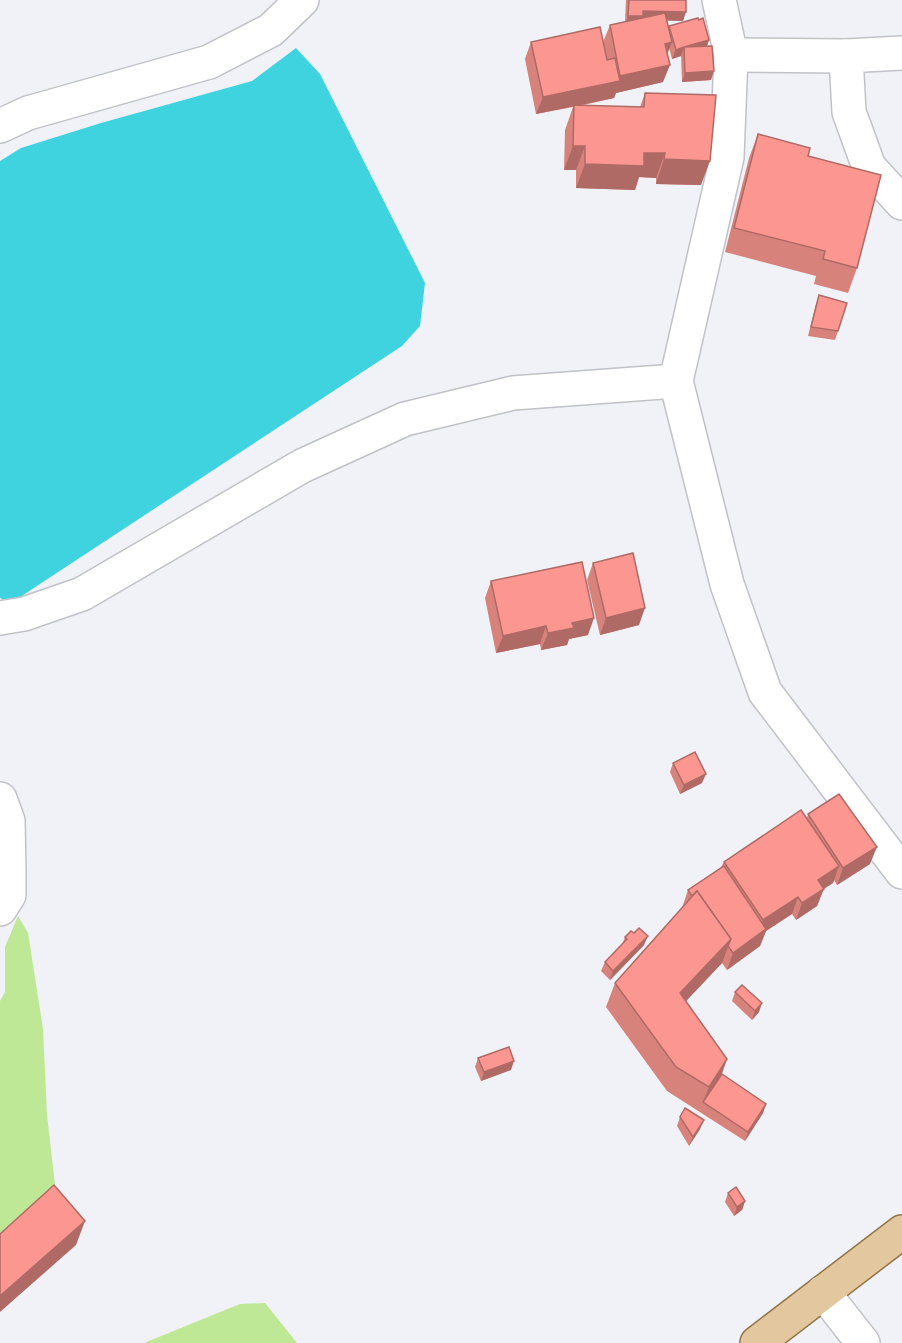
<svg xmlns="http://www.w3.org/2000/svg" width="902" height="1343" viewBox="0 0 902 1343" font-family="Literata,serif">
  <rect width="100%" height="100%" fill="#f0f2f7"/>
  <g fill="#bee796">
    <polygon points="18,916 28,933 43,1029 47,1115 55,1185 0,1233 0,1001 5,992 5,947"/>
    <polygon points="265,1303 297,1343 144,1343 240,1304"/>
  </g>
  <polygon fill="#3fd3e0" points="296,48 320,74 425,283 420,326 402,346 11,603 0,598 0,161 21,148 101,123 252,81"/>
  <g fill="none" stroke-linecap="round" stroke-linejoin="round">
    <g stroke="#c1c2c7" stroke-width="36">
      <g id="minor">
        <polyline points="719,0 731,55 727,157 676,381 727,584 765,692 902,872"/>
        <polyline points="731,55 846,56 902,53"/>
        <polyline points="846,56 849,112 869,167 902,203"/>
        <polyline points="0,126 28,113 209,62 271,30 302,0"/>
        <polyline points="0,618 24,614 82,594 302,466 405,419 513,393 676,381"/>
        <polyline points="0,799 8,821 9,873 9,895 0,909"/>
        <polyline points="823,1292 863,1343"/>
      </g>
    </g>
    <g stroke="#937448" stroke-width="36">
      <polyline id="major" points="757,1343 902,1232"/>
    </g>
    <use href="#minor" stroke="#fff" stroke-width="33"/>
    <use href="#major" stroke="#e3c79e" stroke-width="33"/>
  </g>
  <g fill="#d8827c">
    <polygon points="626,0 686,0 683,21 667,20 668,27 669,26 709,40 707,46 711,80 682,82 681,56 672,59 669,48 667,54 663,82 616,93 614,98 579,106 640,107 645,93 701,185 656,184 656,178 639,177 635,190 576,188 576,170 564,170 565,130 573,107 536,114 525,59 531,42 603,42 610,25 625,22"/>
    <polygon points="758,134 808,156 857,268 848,293 814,284 816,276 725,252 749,158"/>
    <polygon points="819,295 838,331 835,340 808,336 816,304"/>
    <polygon points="593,563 639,625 600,635 587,580"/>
    <polygon points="491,581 588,635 569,639 567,645 541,650 540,644 496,653 485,598"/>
    <polygon points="673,763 702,783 680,794 670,772"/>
    <polygon points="808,814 870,864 837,885 834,880 833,883 823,889 817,906 796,920 792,914 766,931 760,946 727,970 722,963 686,1001 727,1059 722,1074 766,1104 763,1113 745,1141 667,1091 606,1007 615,983 682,908 688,890 721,867 724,862 807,818"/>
    <polygon points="625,937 644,945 610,980 601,971 605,962 622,945"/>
    <polygon points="735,992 759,1012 752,1020 732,1001"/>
    <polygon points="478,1058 511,1070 481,1081 475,1067"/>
    <polygon points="680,1117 700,1129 689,1146 677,1126"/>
    <polygon points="728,1193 745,1201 742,1210 734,1216 725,1202"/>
  </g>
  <g fill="#b06a65">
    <polygon points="643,11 686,12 683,21 641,20 625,25 628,16"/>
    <polygon points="709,40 706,49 684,47"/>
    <polygon points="672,42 665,60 665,44"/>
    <polygon points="684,47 681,56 672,59 676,50"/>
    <polygon points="670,65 663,82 616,93 614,98 536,114 543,97 618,81 620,76"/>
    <polygon points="714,71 711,80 682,82 685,73"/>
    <polygon points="573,146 585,146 576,170 564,170"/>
    <polygon points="644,153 665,153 656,178 639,177 635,190 576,188 585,164"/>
    <polygon points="664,159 710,161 701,185 656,184"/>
    <polygon points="645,608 639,625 600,635 606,618"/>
    <polygon points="594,618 588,635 569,639 567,645 541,650 548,633 572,623"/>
    <polygon points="546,626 540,644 496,653 503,636"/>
    <polygon points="706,774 702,783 680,794 684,785"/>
    <polygon points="877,847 870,864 837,885 843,868"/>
    <polygon points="839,866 833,883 811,897 818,880"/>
    <polygon points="824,889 817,906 796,920 802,903"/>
    <polygon points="798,897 792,914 766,931 760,946 727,970 733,953 757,935 763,920"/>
    <polygon points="648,936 644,945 610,980 613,971"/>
    <polygon points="731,939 722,963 671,1017 680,993"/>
    <polygon points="762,1003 759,1012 752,1020 755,1011"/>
    <polygon points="727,1059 718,1083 703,1102 709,1087"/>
    <polygon points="514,1061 511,1070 481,1081 484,1072"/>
    <polygon points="766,1104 763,1113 745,1141 748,1132"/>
    <polygon points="704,1120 700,1129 689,1146 693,1137"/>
    <polygon points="745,1201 742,1210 734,1216 737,1207"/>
    <polygon points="85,1221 76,1245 0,1312 0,1296"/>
  </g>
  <g fill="#fb9790" stroke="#b06a65" stroke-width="1.5">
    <polygon points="629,0 686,0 686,12 643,11 643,16 628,16"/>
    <polygon points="665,13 672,42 665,44 670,65 620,76 610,25"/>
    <polygon points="698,18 699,20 703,18 709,40 684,47 712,46 714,71 685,73 684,47 676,50 669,26"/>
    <polygon points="600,27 607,60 615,58 620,81 543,97 531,42"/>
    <polygon points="645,93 716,95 710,161 664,159 665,153 644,153 644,166 585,164 585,146 573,146 574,105 644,107"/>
    <polygon points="758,134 810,148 808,156 881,175 857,268 823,259 825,251 734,228"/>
    <polygon points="819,295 847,303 838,331 811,327"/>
    <polygon points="633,553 645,608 606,618 593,563"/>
    <polygon points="582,562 594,618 572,623 574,628 548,633 546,626 503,636 491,581"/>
    <polygon points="695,752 706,774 684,785 673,763"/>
    <polygon points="839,794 877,847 843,868 808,814"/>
    <polygon points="801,810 839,866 818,880 824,889 802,903 798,897 763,920 724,862"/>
    <polygon points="724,866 766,929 733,953 728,946 731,939 697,891 692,896 688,890"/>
    <polygon points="697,891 731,939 680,993 727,1059 709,1087 676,1067 615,983"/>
    <polygon points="639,928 648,936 613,971 605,962 627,939 625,937 631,931 634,933"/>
    <polygon points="742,985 762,1003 755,1011 735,992"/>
    <polygon points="509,1047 514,1061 484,1072 478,1058"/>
    <polygon points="722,1074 766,1104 748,1132 703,1102"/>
    <polygon points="685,1108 704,1120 693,1137 680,1117"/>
    <polygon points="54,1185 85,1221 0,1296 0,1234"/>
    <polygon points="736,1187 745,1201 737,1207 728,1193"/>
  </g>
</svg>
